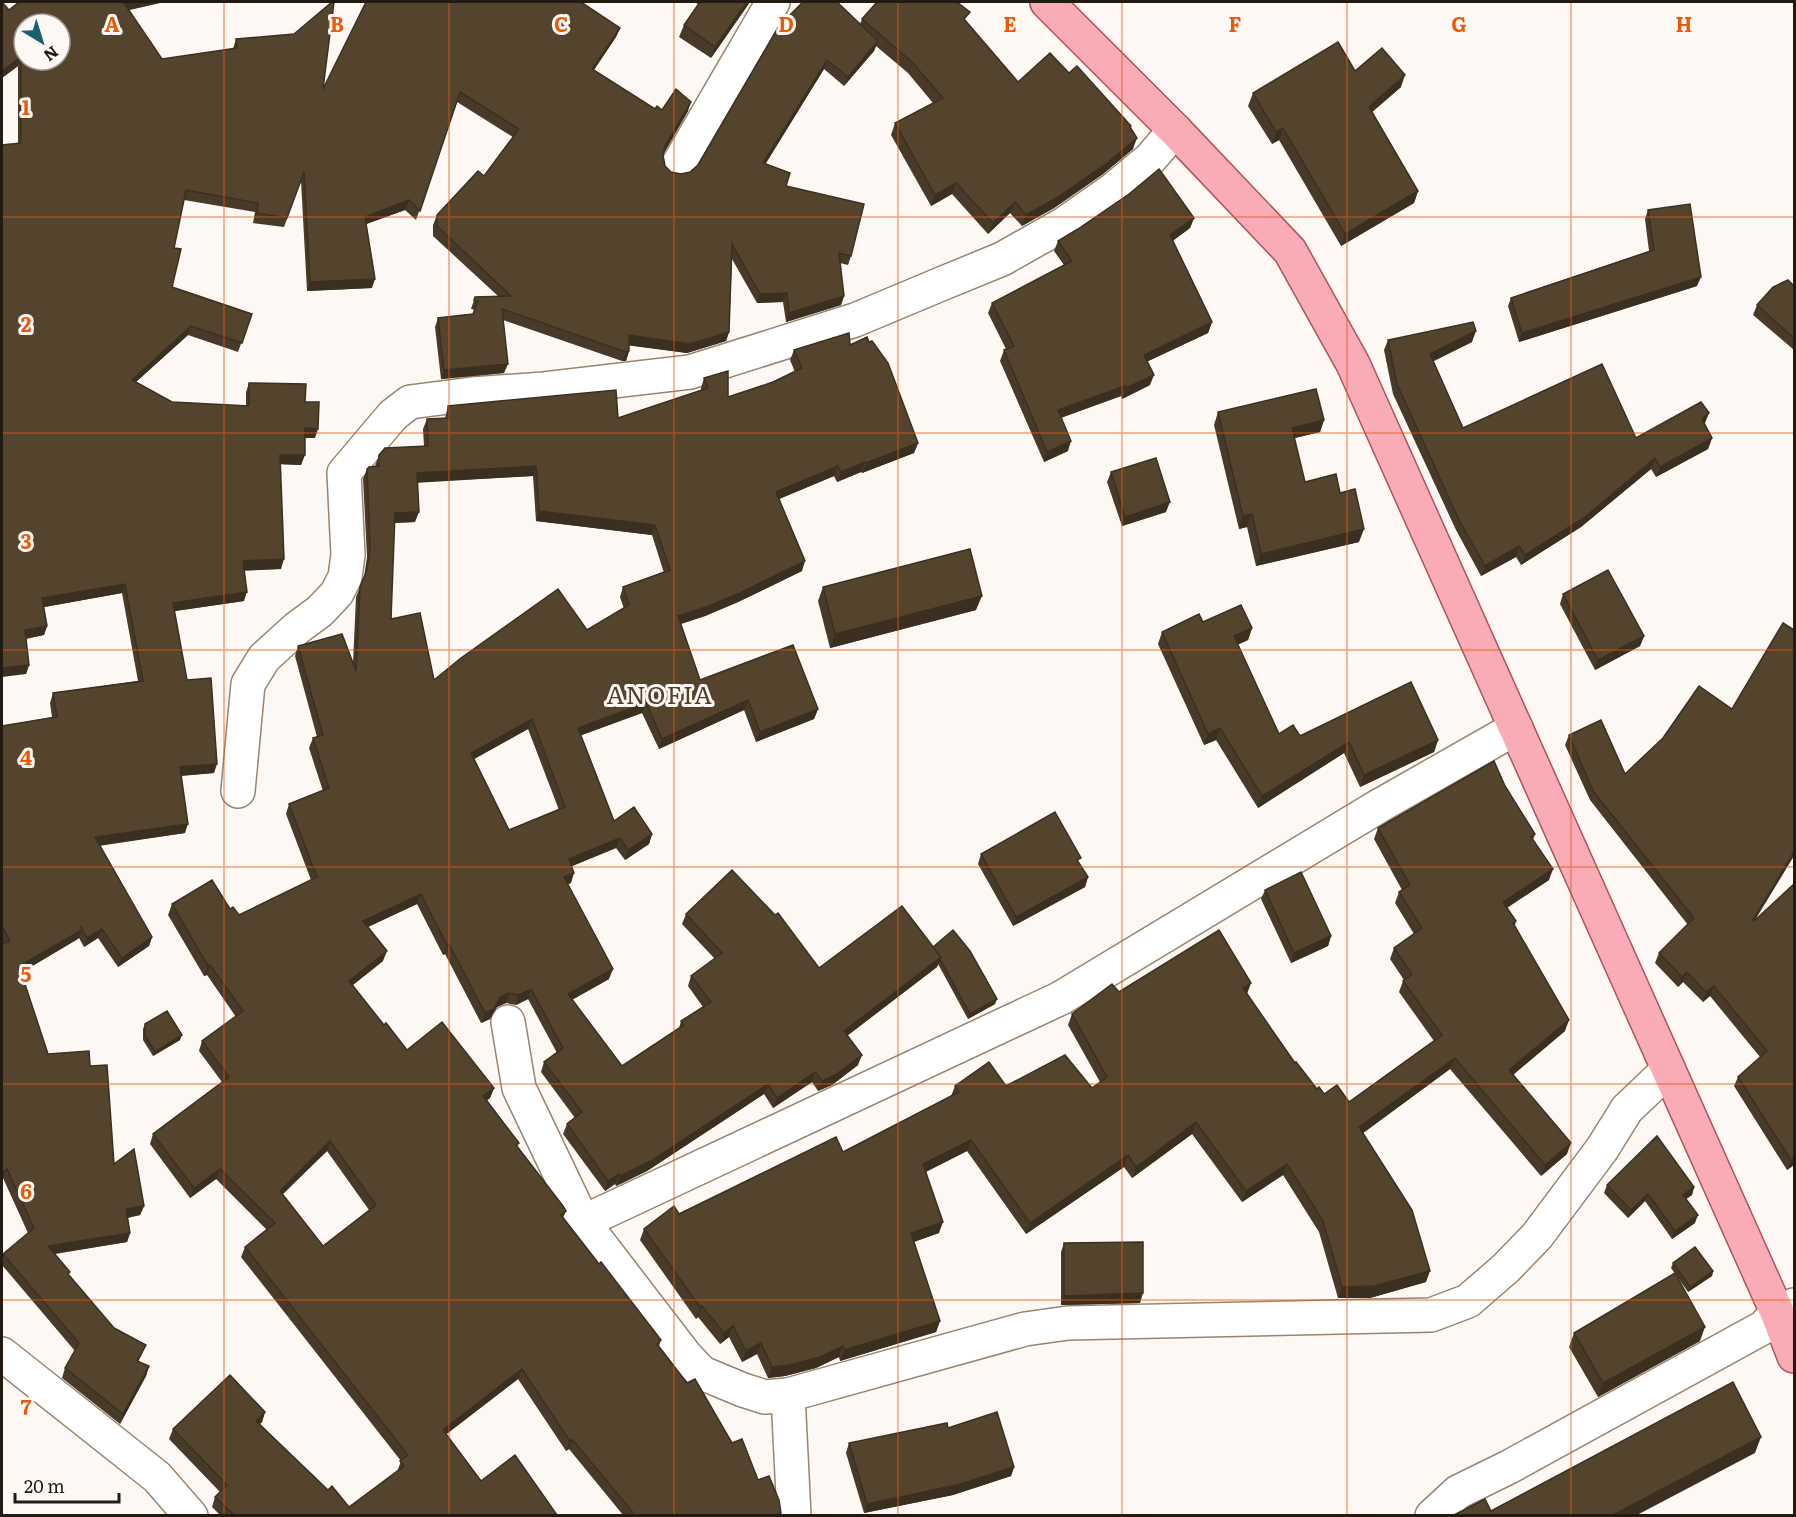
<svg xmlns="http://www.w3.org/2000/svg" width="1796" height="1517" viewBox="0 0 1796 1517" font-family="Literata,serif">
  <rect width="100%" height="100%" fill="#fdf8f3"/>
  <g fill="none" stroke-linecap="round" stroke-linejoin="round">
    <g stroke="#9a846f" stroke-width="36">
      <g id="minor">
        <polyline points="678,165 773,2"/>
        <polyline points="238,791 248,684 264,658 297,628 320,611 337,593 345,577 348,555 344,473 393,415 410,402 472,394 544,389 690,372 855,320 941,284 1002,259 1064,224 1114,189 1150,159 1175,130"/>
        <polyline points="508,1022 519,1088 583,1222 685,1355 702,1373 743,1390 765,1397 788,1395 1025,1329 1068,1323 1431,1315 1468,1301 1506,1268 1537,1236 1602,1149 1627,1109 1668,1070"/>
        <polyline points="583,1222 1061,998 1379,806 1516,728"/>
        <polyline points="2,1354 157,1477 191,1516"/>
        <polyline points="788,1395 794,1516"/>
        <polyline points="1432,1516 1458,1492 1509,1467 1764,1327 1777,1312 1794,1305"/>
      </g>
    </g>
    <g stroke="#ac545d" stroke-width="36">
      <polyline id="major" points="1047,2 1175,130 1290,251 1353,364 1777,1312 1794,1356"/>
    </g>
    <use href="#minor" stroke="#fff" stroke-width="33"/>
    <use href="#major" stroke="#f9abb6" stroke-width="33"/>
  </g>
  <g fill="#483a28" fill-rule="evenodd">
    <polygon points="2,2 9,10 19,2 164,2 129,10 162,59 233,49 236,39 323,89 620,28 616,37 594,70 655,109 688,111 663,155 665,166 671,172 681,174 690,172 860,24 862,19 966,22 1018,82 1069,73 1131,126 1131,128 1133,149 1103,174 1054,208 1022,226 1010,213 988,234 952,194 931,206 891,135 895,123 933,103 908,73 876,46 874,51 844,86 824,69 765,164 851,256 848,265 840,263 844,296 841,305 786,322 783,302 757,303 732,259 729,332 726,341 687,353 629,345 629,351 626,361 622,361 503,320 504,373 441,379 435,327 438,318 473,314 475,310 471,309 475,297 498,296 433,236 433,225 437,215 484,176 513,137 457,102 416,220 405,210 366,224 372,288 307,291 301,181 284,227 253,223 255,212 184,200 174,248 172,287 252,314 238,352 188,335 136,382 172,402 246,406 246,392 249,383 305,402 315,438 305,438 301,465 280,464 281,569 245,570 244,601 174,611 187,680 214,773 181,776 185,833 100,845 152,937 149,946 118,967 98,938 84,947 79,938 21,973 48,1054 90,1066 114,1164 144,1206 140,1215 128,1218 130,1233 127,1242 55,1254 69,1275 114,1328 146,1345 138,1361 149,1366 146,1376 120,1424 62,1378 65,1368 75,1351 2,1265 2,1258 3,1254 28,1233 3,1178 2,1180 2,944 3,943 2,941 2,726 52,717 50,703 53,693 138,681 122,593 44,607 47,626 44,635 26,639 29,665 26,674 18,143 18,66 2,78"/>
    <polygon points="694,2 750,2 711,58 679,37 684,25 698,4"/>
    <polygon points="1355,71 1401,87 1372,112 1418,191 1414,203 1341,246 1279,140 1272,144 1248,106 1253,93"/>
    <polygon points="1648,210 1697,286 1519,342 1508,306 1511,298 1649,251 1645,219"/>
    <polygon points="1194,218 1190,228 1172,241 1212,322 1208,333 1148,361 1150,385 1122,399 1121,396 1061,418 1068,451 1044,462 1000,361 1004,350 1006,349 988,313 992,303 1064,265 1054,251 1058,241"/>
    <polygon points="1794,286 1794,350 1753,315 1757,305"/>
    <polygon points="1388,340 1472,342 1433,361 1463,428 1636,438 1709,413 1704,424 1712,438 1708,449 1656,477 1651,469 1581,527 1521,565 1516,557 1481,576 1456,530 1393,394 1384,350"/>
    <path d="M850 345 918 443 914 453 862 473 861 472 837 482 834 476 779 499 802 571 738 602 705 616 681 624 700 680 818 709 814 719 756 742 744 710 659 749 642 713 581 735 614 821 652 834 649 844 625 860 616 848 572 866 571 883 567 884 609 979 572 1000 622 1066 679 1028 681 1021 703 1007 688 986 691 976 715 959 682 924 686 914 819 968 933 947 995 1004 968 1019 938 964 937 967 847 1036 858 1065 832 1085 818 1091 812 1082 773 1108 764 1094 647 1171 616 1186 615 1184 605 1191 563 1134 567 1124 575 1118 541 1072 544 1062 557 1053 528 999 516 1005 506 1003 497 1007 490 1019 481 1023 445 954 443 955 417 904 368 927 383 961 353 985 384 1025 407 1050 494 1088 490 1098 487 1100 519 1143 517 1147 566 1211 563 1218 599 1264 661 1340 659 1346 732 1443 758 1480 780 1515H623L569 1449 566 1451 518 1379 446 1434 481 1481 557 1515H220L212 1507 215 1497 220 1492 169 1439 173 1429 265 1412 262 1422 260 1424 328 1490 349 1507 397 1472 401 1461 241 1257 245 1247 267 1230 216 1179 190 1198 150 1144 153 1134 222 1082 199 1051 202 1041 236 1017 207 975 204 976 168 915 172 904 230 909 239 915 311 880 286 814 289 804 323 791 309 748 313 738 317 737 295 656 298 646 353 663 356 597 364 577 367 557 363 479 367 469 375 466 379 455 424 446 423 429 427 419 445 418 448 406 618 418 701 390V388L704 378 728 397 773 382 795 372 790 360 794 350ZM533 476 536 521 652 535 664 573 623 587 620 597 624 609 587 630 434 680 391 619 394 523 415 522 418 482ZM528 729 559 810 509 830 474 759ZM327 1151 369 1210 323 1246 282 1194Z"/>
    <polygon points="1218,412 1324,420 1320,432 1294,438 1305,482 1340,493 1359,542 1256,566 1247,527 1239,529 1214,425"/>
    <polygon points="1111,472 1166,512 1122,526 1107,482"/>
    <polygon points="823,587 976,610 830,648 818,601"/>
    <polygon points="1563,594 1644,636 1640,646 1595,670 1560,604"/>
    <polygon points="1203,622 1252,628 1248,640 1237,645 1279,734 1438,740 1434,752 1360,787 1344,753 1258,808 1216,740 1204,745 1158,644 1162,632"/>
    <polygon points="1569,735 1625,774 1755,920 1794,1165 1787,1170 1734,1086 1738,1077 1760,1057 1710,996 1703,1002 1683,982 1678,987 1655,963 1659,953 1688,925 1590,800 1565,745"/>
    <polygon points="1505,786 1535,834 1533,840 1549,880 1507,908 1516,921 1515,925 1565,1031 1513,1075 1567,1154 1541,1176 1450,1069 1363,1133 1426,1282 1370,1298 1338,1298 1319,1232 1283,1175 1242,1202 1192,1134 1132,1178 1124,1167 1026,1234 967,1151 926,1172 939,1233 914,1242 940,1321 936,1332 840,1361 839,1357 816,1368 785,1376 768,1378 757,1354 742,1362 729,1337 720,1344 698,1317 696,1319 640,1240 644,1229 679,1214 843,1152 951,1096 955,1086 1092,1088 1100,1082 1068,1025 1072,1014 1119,992 1247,994 1295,1063 1317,1089 1324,1094 1349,1102 1434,1041 1399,992 1403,981 1404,980 1390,959 1394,948 1414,934 1395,903 1399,892 1402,890 1374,839 1378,828"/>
    <polygon points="981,854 1079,863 1088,877 1085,887 1013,926 978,864"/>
    <polygon points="1265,890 1331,936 1328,946 1291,963 1261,899"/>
    <polygon points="145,1024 180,1040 153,1056 143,1040 143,1029"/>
    <polygon points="1607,1185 1694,1187 1692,1195 1686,1199 1695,1223 1672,1239 1645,1201 1628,1218 1604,1193"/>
    <polygon points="1064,1243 1140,1303 1061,1305 1061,1252"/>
    <polygon points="1673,1263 1713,1271 1712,1276 1688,1292 1671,1268"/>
    <polygon points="1574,1333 1700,1341 1598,1397 1569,1347"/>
    <polygon points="948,1428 1014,1467 1011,1476 953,1495 864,1513 846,1453 849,1443"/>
  </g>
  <g fill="#3b3020">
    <polygon points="129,2 164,2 120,12 124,3"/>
    <polygon points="747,2 750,2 711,58 715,47"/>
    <polygon points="620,28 616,37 588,78 592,69"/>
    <polygon points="878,41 874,51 844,86 848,77"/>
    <polygon points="21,57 18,66 2,78 2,71"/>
    <polygon points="827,60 824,69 760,173 763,163"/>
    <polygon points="1405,75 1401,87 1364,119 1369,107"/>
    <polygon points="691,102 688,111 662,156 665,146"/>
    <polygon points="1283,128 1279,140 1272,144 1276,132"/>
    <polygon points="1137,138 1133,149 1103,174 1054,208 1022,226 1026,215"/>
    <polygon points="956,183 952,194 931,206 935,195"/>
    <polygon points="1418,191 1414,203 1341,246 1345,234"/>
    <polygon points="409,200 405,210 361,226 365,217"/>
    <polygon points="1015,202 1010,213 988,234 993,223"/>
    <polygon points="1194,218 1190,228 1166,246 1170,235"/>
    <polygon points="1701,277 1697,286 1519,342 1522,333"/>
    <polygon points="375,279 372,288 307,291 310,282"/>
    <polygon points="787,293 783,302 757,303 760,294"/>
    <polygon points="844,296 841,305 786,322 789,313"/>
    <polygon points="1212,322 1208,333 1140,365 1144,355"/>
    <polygon points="191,326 188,335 128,389 132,380"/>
    <polygon points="1476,331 1472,342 1426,365 1430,354"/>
    <polygon points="729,332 726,341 687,353 625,345 629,335"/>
    <polygon points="629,351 626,361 622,361 626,352"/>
    <polygon points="508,364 504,373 441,379 444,370"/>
    <polygon points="1154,375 1150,385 1122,399 1126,388"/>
    <polygon points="1125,386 1121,396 1054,420 1058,410"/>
    <polygon points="1709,413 1705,423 1698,429 1702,419"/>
    <polygon points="1324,420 1320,432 1287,440 1292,428"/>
    <polygon points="305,428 318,429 315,438 302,438"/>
    <polygon points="1712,438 1708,449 1656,477 1660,467"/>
    <polygon points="1071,441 1068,451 1044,462 1047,452"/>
    <polygon points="918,443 914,453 862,473 866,463"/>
    <polygon points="280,455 305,455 301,465 276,464"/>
    <polygon points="1655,458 1651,469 1581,527 1521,565 1525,555"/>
    <polygon points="865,462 861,472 837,482 841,472"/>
    <polygon points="536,466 533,476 414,483 417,473"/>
    <polygon points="838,466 834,476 772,502 776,492"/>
    <polygon points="1170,502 1166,512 1122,526 1125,517"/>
    <polygon points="539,511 655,525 652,535 536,521"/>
    <polygon points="419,512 415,522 391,523 395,513"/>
    <polygon points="1252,514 1247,527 1239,529 1243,516"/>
    <polygon points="1364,529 1359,542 1256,566 1261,554"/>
    <polygon points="1519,546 1516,557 1481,576 1485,566"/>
    <polygon points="284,559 281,569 240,571 243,561"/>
    <polygon points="805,561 802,571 738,602 705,616 674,626 678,616"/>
    <polygon points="125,584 122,593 39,608 42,598"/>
    <polygon points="247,592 244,601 169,612 173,603"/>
    <polygon points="982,596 976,610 830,648 835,634"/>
    <polygon points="47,626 44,635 22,639 25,630"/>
    <polygon points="1252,628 1248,640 1229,648 1234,636"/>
    <polygon points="1644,636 1640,646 1595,670 1598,660"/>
    <polygon points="29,665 26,674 2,677 2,668"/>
    <polygon points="748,700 744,710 659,749 662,739"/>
    <polygon points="646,703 642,713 574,738 578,728"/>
    <polygon points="818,709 814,719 756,742 760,732"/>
    <polygon points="532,719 528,729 467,763 471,753"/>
    <polygon points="1220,728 1216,740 1204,745 1208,734"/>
    <polygon points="1438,740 1434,752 1360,787 1364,775"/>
    <polygon points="1349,742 1344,753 1258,808 1262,796"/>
    <polygon points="217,764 214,773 176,776 180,767"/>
    <polygon points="188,824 185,833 92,847 95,837"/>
    <polygon points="652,834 649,844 625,860 628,850"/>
    <polygon points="620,838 616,848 565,869 569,859"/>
    <polygon points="1794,852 1794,856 1749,930 1753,920"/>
    <polygon points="1553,869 1549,880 1498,913 1503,902"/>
    <polygon points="574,873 571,883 560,887 564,877"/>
    <polygon points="1088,877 1085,887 1013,926 1016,917"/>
    <polygon points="421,894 417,904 359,931 363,921"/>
    <polygon points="102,929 98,938 84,947 87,938"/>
    <polygon points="82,930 78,939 15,976 19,966"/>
    <polygon points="1331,936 1328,946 1291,963 1294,953"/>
    <polygon points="152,937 149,946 118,967 122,958"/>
    <polygon points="449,944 445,954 443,955 447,945"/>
    <polygon points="387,951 383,961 345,991 349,981"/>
    <polygon points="941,957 937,967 840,1041 844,1031"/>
    <polygon points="210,965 207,975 204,976 208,966"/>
    <polygon points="613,969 609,979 564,1004 568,994"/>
    <polygon points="1687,972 1683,982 1678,987 1682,977"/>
    <polygon points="1251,983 1247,994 1243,988"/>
    <polygon points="1714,986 1710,996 1703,1002 1706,992"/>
    <polygon points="531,989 528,999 516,1005 519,995"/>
    <polygon points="509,993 506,1003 497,1007 490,1019 481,1023 485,1013 500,997"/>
    <polygon points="997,999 995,1004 968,1019 970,1014"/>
    <polygon points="1569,1020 1565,1031 1505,1081 1509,1070"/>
    <polygon points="182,1035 180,1040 153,1056 155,1052"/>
    <polygon points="862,1055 858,1065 832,1085 818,1091 822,1081"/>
    <polygon points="1455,1058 1450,1069 1355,1139 1359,1127"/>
    <polygon points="815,1072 812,1082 773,1108 777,1098"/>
    <polygon points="768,1084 764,1094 647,1171 616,1186 620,1176"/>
    <polygon points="494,1088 490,1098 480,1106 483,1096"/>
    <polygon points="1196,1122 1192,1134 1132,1178 1136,1167"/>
    <polygon points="971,1140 967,1151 919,1175 923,1164"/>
    <polygon points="330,1141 327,1151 276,1201 280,1191"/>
    <polygon points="1571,1143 1567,1154 1541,1176 1545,1165"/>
    <polygon points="1128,1155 1124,1167 1026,1234 1030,1223"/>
    <polygon points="1794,1158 1794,1165 1787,1170 1791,1160"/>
    <polygon points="1287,1164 1283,1175 1242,1202 1246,1191"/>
    <polygon points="7,1169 3,1178 2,1180 2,1173"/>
    <polygon points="220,1169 216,1179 190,1198 194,1188"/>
    <polygon points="619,1174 615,1184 605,1191 608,1181"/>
    <polygon points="1694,1187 1692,1195 1680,1203 1683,1195"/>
    <polygon points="1648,1194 1645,1201 1628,1218 1631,1210"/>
    <polygon points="144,1206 140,1215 123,1218 126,1209"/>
    <polygon points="1698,1215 1695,1223 1672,1239 1675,1231"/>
    <polygon points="943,1222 939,1233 907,1244 911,1233"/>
    <polygon points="130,1233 127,1242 45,1255 48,1246"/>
    <polygon points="1430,1271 1426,1282 1370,1298 1338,1298 1342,1287"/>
    <polygon points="1713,1271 1712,1276 1688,1292 1690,1287"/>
    <polygon points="1143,1293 1140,1303 1061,1305 1064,1296"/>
    <polygon points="702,1306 698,1317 696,1319 700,1307"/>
    <polygon points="940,1321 936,1332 840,1361 844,1350"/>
    <polygon points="733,1326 729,1337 720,1344 724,1333"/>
    <polygon points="1705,1327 1700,1341 1598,1397 1603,1383"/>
    <polygon points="761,1343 757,1354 742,1362 746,1351"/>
    <polygon points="146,1345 142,1354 134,1370 137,1361"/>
    <polygon points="843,1346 839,1357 816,1368 785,1376 768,1378 772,1367"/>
    <polygon points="149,1366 146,1376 120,1424 123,1414"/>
    <polygon points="522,1369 518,1379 439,1440 443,1430"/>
    <polygon points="265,1412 262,1422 252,1431 256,1421"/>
    <polygon points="1761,1437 1755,1453 1637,1515 1613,1515"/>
    <polygon points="572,1439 569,1449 566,1451 570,1441"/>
    <polygon points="1014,1467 1011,1476 953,1495 864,1513 867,1504"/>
  </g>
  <g fill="#54442e" stroke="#3b3020" stroke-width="1.5" fill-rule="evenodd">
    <path d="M2 2 9 10 19 2H129L124 3 162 59 237 48 236 39 294 34 332 2H334L323 89 366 2H581L620 28 592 69 655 109 657 106 662 110 676 89 691 102 665 146 663 155 665 166 671 172 681 174 690 172 698 165 779 26 803 2H837L878 41 848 77 827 60 763 163 790 173 786 186 864 204 851 256 839 253 844 296 789 313 787 293 760 294 732 244 729 332 690 344 629 335V351L626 352 502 309 508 364 444 370 438 318 473 314 478 301 474 300 475 297 511 296 437 226V215L478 171 484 176 519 129 460 92 420 211 409 200 365 217 375 279 310 282 304 172 287 218 257 213 258 203 186 190 174 248 181 249 172 287 252 314 242 343 191 326 132 380 172 402 249 406V383L306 384 305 402H319L318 429 305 428V455H280L284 559 243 561 247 592 173 603 187 680 211 678 217 764 180 767 188 824 95 837 152 937 122 958 102 929 87 938 80 926 82 930 19 966 48 1054 89 1051 90 1066 107 1065 114 1164 134 1149 144 1206 126 1209 130 1233 48 1246 70 1272 68 1274 114 1328 146 1345 137 1361 149 1366 123 1414 65 1368 79 1343 3 1254 34 1228 7 1169 2 1173V944L10 941 2 926V726L57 717 53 693 143 681 125 584 42 598 47 626 25 630 29 665 2 668V145L21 143V57L2 71ZM24 24H60V60H24Z"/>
    <polygon points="700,2 747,2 715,47 684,25"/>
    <polygon points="877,2 957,2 970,12 964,19 1018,82 1050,53 1069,73 1077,66 1131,126 1130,127 1137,138 1107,163 1058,197 1026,215 1015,202 993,223 956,183 935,195 895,123 943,98 912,62 862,19"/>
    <polygon points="1338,42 1355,71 1382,48 1405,75 1369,107 1418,191 1345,234 1283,128 1276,132 1253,93"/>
    <polygon points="1159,169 1194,218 1170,235 1212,322 1144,355 1154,375 1126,388 1125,386 1058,410 1071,441 1047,452 1004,350 1014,346 992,303 1072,261 1058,241 1078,229 1129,194"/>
    <polygon points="1690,204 1701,277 1522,333 1511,298 1654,250 1648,210"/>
    <polygon points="1788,280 1794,286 1794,338 1757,305 1773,287"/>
    <polygon points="1473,322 1476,331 1430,354 1463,428 1602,364 1636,438 1701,402 1709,413 1702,419 1712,438 1660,467 1655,458 1585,517 1525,555 1519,546 1485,566 1459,520 1397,384 1388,340"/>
    <path d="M849 333 850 345 867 337 869 342 872 341 888 363 918 443 866 463 865 462 841 472 838 466 776 492 805 561 742 592 709 606 678 616 700 680 793 645 818 709 760 732 748 700 662 739 646 703 578 728 614 821 634 807 652 834 628 850 620 838 569 859 574 873 564 877 613 969 568 994 622 1066 684 1025 681 1021 711 1002 691 976 722 953 686 914 732 870 775 915 778 913 819 968 902 906 941 957 844 1031 862 1055 835 1075 822 1081 815 1072 777 1098 768 1084 651 1161 620 1176 619 1174 608 1181 567 1124 582 1112 544 1062 563 1048 531 989 519 995 509 993 500 997 494 1009 485 1013 449 944 447 945 421 894 363 921 387 951 349 981 384 1025 386 1023 407 1050 442 1022 494 1088 483 1096 519 1143 516 1145 563 1206 566 1211 561 1215 599 1264 601 1262 661 1340 657 1344 687 1383 695 1379 732 1443 742 1439 758 1480 769 1476 779 1500 781 1513 775 1515H635L572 1439 570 1441 522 1369 443 1430 481 1481 515 1455 557 1515H234L215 1497 227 1485 173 1429 230 1375 265 1412 256 1421 328 1490 332 1486 349 1507 404 1466 400 1461 408 1455 245 1247 275 1223 220 1169 194 1188 153 1134 229 1077 202 1041 243 1011 210 965 208 966 172 904 212 880 230 909 233 907 239 915 317 877 289 804 329 788 313 738 323 735 298 646 342 634 356 671 360 587 367 570 370 547 367 469 369 467 379 466V455L385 448 428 446 427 419 449 418 448 406 616 390 618 418 708 388 704 378 728 371V397L773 382 802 368 794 350ZM536 466 539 511 655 525 670 570 623 587 629 605 587 630 558 589 461 658 434 680 420 613 391 619 395 513 419 512 417 473ZM532 719 565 807 509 830 471 753ZM330 1141 376 1205 323 1246 280 1191Z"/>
    <polygon points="1316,389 1324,420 1292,428 1305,482 1336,474 1340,493 1355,489 1364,529 1261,554 1252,514 1243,516 1218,412"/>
    <polygon points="1156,458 1170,502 1125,517 1111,472"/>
    <polygon points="970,549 982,596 835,634 823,587"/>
    <polygon points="1608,570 1644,636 1598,660 1563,594"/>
    <polygon points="1241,605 1252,628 1234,636 1279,734 1293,725 1300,736 1411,682 1438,740 1364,775 1349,742 1262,796 1220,728 1208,734 1162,632 1199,614 1203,622"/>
    <polygon points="1783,623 1794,630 1794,852 1753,920 1754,921 1794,884 1794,1158 1791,1160 1738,1077 1767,1051 1714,986 1706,992 1687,972 1682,977 1659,953 1694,918 1593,791 1569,735 1601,720 1625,774 1663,738 1699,686 1732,709"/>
    <polygon points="1494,761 1505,786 1535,834 1531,837 1553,869 1503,902 1516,921 1513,923 1569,1020 1509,1070 1571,1143 1545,1165 1455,1058 1359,1127 1412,1210 1430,1271 1374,1286 1342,1287 1323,1221 1287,1164 1246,1191 1196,1122 1136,1167 1128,1155 1030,1223 971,1140 923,1164 943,1222 911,1233 940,1321 844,1350 843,1346 820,1357 789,1365 772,1367 761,1343 746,1351 733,1326 724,1333 702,1306 700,1307 644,1229 674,1206 679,1214 836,1137 843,1152 959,1092 955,1086 989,1062 1006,1086 1065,1055 1092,1088 1107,1077 1072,1014 1112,984 1119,992 1219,930 1251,983 1243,988 1295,1063 1296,1062 1317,1089 1319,1087 1324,1094 1337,1085 1349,1102 1442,1035 1403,981 1412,974 1394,948 1422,928 1399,892 1410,885 1378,828"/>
    <polygon points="1055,812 1081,858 1077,860 1088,877 1016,917 981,854"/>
    <polygon points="1301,872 1331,936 1294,953 1265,890"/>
    <polygon points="953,930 970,951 997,999 970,1014 940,959 941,957 933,947"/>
    <polygon points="167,1011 182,1035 155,1052 145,1035 145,1024"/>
    <polygon points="1657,1136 1694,1187 1683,1195 1698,1215 1675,1231 1648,1194 1631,1210 1607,1185"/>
    <polygon points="1143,1242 1143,1293 1064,1296 1064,1243"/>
    <polygon points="1695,1247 1713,1271 1690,1287 1673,1263"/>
    <polygon points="1675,1273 1705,1327 1603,1383 1574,1333"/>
    <polygon points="1733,1382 1761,1437 1613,1515 1454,1515 1485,1499 1491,1511"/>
    <polygon points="997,1412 1014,1467 957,1485 867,1504 849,1443 947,1423 948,1428"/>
  </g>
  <path fill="none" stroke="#e8590c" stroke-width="1.5" stroke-opacity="0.55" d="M224 2V1516M449 2V1516M674 2V1516M898 2V1516M1122 2V1516M1347 2V1516M1571 2V1516M2 217H1794M2 433H1794M2 650H1794M2 867H1794M2 1084H1794M2 1300H1794"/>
  <g text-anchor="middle" stroke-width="6" stroke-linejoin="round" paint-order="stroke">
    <g font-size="24" letter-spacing="1.5" fill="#513e2b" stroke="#fdf8f3">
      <text x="660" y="704">ANOFIA</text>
    </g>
  </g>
  <g font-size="20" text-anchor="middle" font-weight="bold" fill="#e8590c" stroke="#fdf8f3" stroke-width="6" stroke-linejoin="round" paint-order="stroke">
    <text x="112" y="32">A</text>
    <text x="337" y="32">B</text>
    <text x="561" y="32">C</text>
    <text x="786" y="32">D</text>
    <text x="1010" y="32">E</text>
    <text x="1235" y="32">F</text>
    <text x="1459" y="32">G</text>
    <text x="1684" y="32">H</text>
    <text x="26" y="115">1</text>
    <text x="26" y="332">2</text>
    <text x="26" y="549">3</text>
    <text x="26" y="765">4</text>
    <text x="26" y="982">5</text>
    <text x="26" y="1199">6</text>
    <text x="26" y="1415">7</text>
  </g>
  <rect width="1796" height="1517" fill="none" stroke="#231a12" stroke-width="6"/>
  <g transform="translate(42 42) rotate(142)"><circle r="28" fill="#fdf8f3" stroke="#a69f99" stroke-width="1.5"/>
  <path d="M0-4.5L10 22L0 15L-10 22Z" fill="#16616e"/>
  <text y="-9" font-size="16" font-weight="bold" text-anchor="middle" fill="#231a12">N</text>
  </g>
  <path d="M15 1493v9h104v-9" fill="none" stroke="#231a12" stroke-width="3"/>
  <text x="24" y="1493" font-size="18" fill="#231a12" stroke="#fdf8f3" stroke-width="4.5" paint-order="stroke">20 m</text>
</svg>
